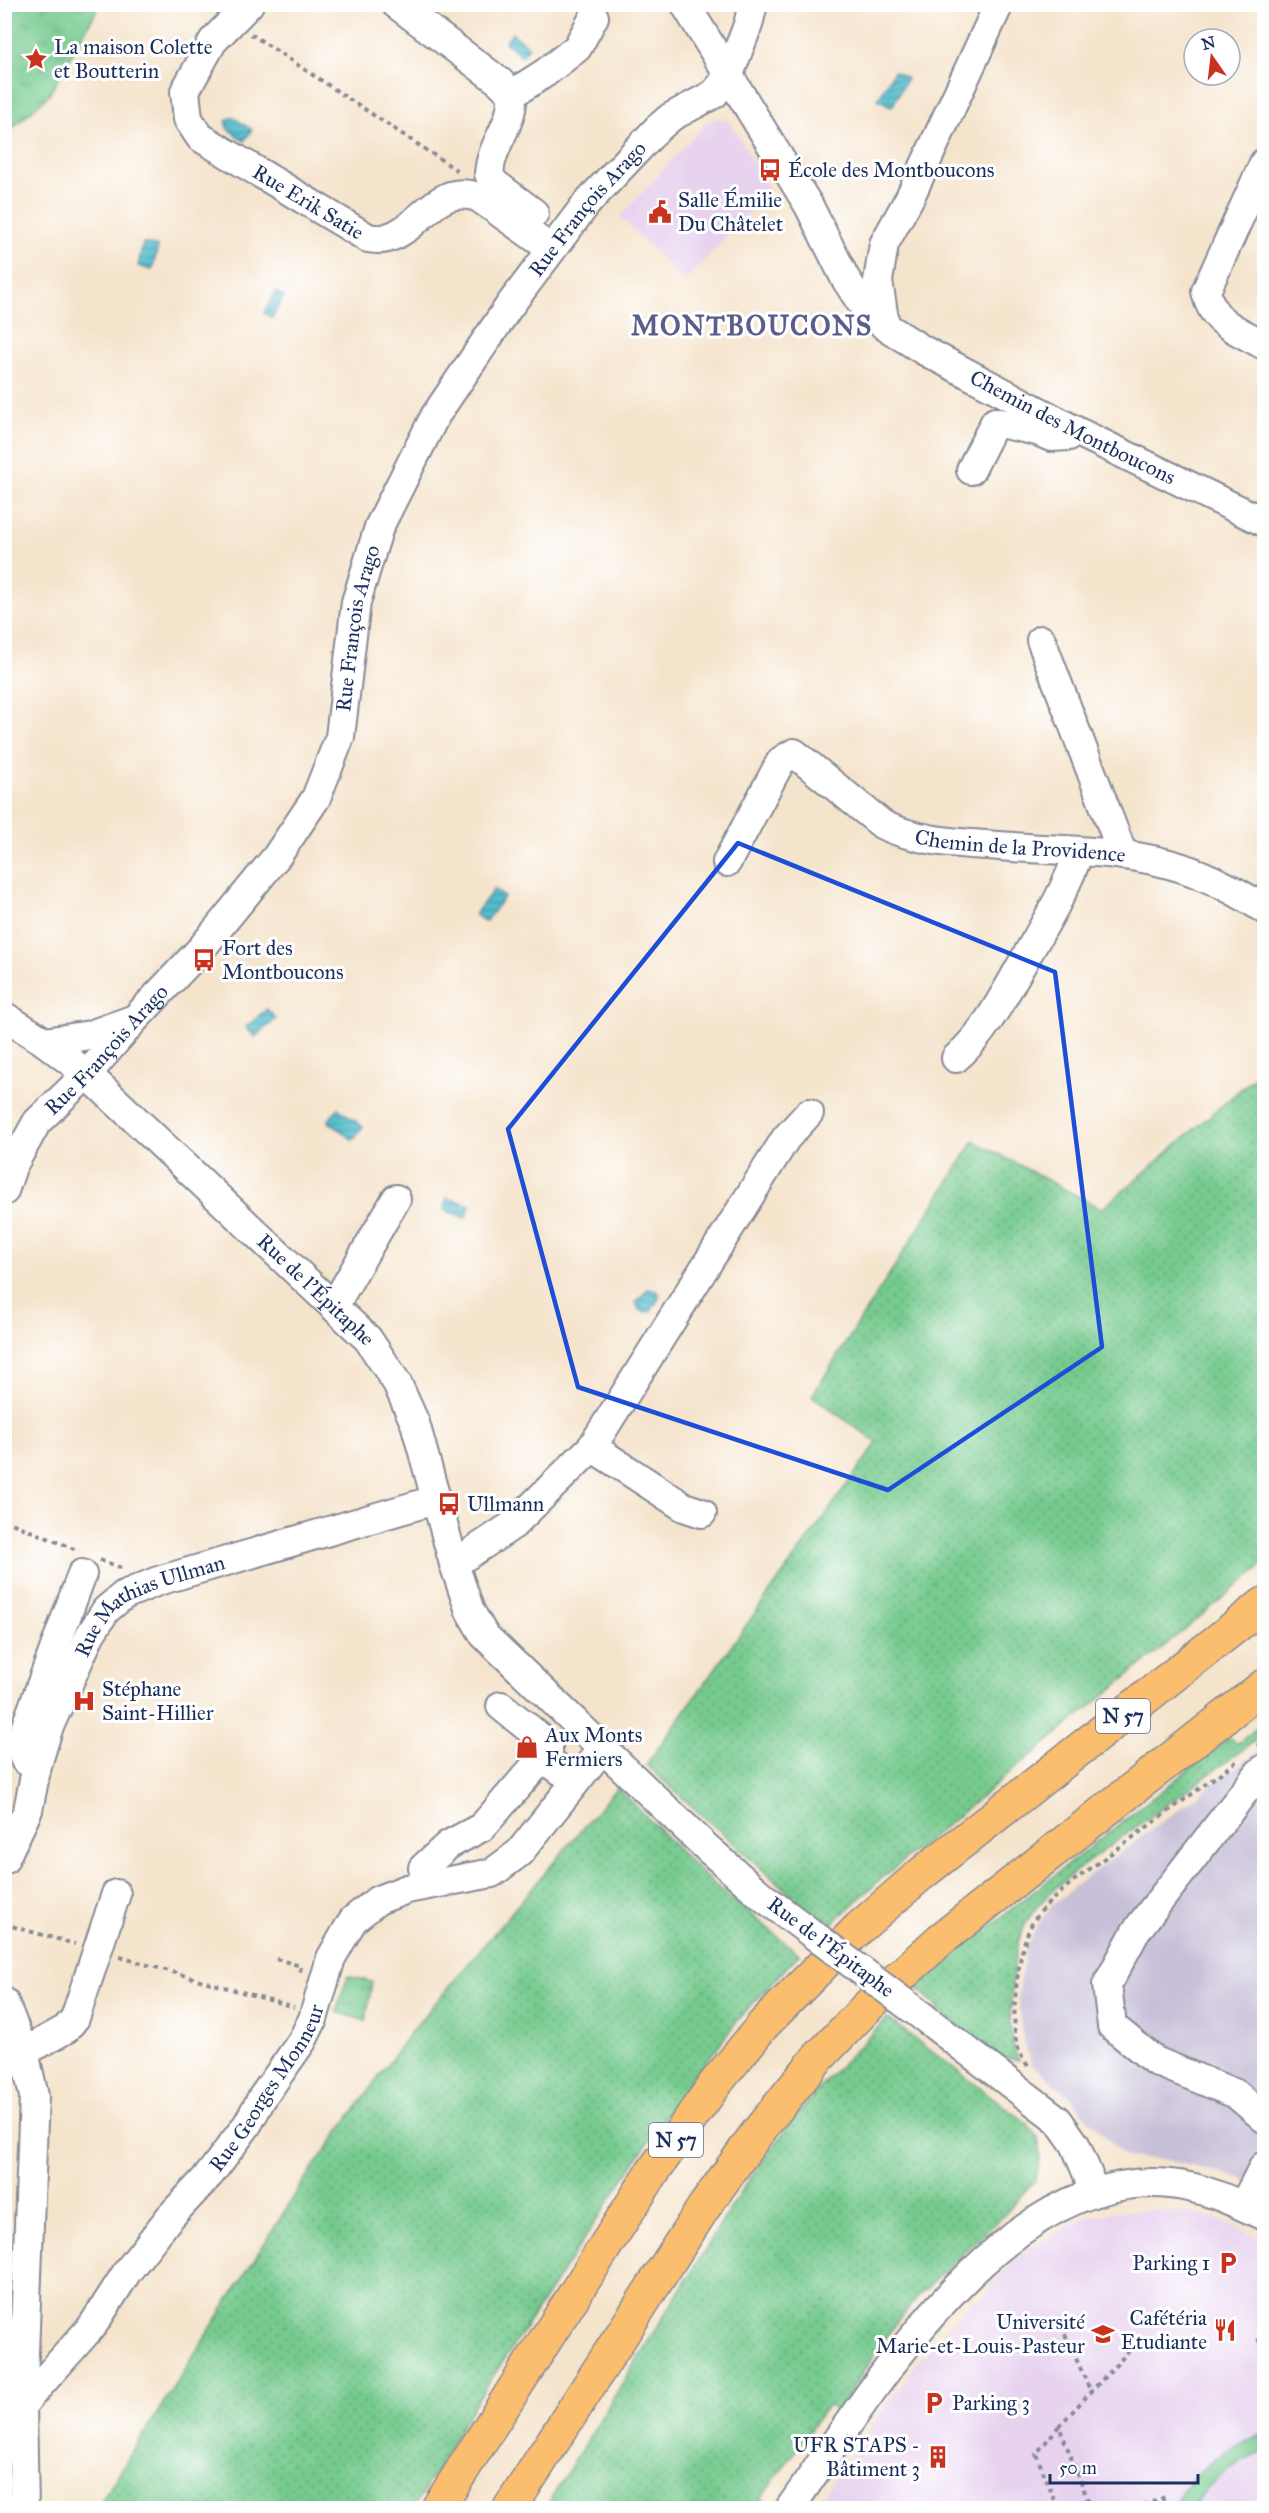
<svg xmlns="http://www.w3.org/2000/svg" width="1269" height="2513" viewBox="0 0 1269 2513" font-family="'IM FELL Great Primer',serif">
  <defs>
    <pattern id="grass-dots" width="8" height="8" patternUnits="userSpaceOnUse" patternTransform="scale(1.5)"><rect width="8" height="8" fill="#76ca8e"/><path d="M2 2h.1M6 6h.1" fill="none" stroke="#60a477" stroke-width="1.8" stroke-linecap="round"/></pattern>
    <pattern id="park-tufts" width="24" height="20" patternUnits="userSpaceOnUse" patternTransform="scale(1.5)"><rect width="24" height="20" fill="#76ca8e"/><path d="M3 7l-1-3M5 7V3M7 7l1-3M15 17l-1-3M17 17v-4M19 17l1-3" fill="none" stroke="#60a477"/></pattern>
    <pattern id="water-rules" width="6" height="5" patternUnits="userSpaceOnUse" patternTransform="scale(1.5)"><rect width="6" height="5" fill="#52bdcd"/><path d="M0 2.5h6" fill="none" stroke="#439aaa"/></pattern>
  </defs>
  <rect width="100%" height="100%" fill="#fff"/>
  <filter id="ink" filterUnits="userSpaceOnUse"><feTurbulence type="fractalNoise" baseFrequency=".0167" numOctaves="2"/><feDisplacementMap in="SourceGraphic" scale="12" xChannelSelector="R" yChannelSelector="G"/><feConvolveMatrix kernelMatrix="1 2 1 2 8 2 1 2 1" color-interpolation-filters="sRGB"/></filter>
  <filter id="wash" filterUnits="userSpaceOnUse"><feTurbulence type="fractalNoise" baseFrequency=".008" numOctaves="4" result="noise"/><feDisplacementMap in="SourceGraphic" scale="24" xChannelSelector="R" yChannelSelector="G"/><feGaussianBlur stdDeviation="1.35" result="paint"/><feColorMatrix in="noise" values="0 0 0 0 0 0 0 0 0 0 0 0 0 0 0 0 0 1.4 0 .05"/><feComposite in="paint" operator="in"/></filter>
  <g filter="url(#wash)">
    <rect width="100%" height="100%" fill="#f5e4cc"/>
    <g fill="#e7d2ef">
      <polygon points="724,118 731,124 770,190 685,281 620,217 705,124 715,119"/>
      <polygon points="1156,2210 1194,2214 1220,2220 1264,2240 1264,2508 814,2508 917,2363 973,2299 980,2300 990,2290 991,2284 1020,2254 1085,2217 1121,2211"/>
    </g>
    <polygon fill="#c8bfd8" points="1264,1747 1264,2190 1237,2177 1167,2160 1125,2157 1088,2119 1070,2096 1031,2064 1021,2029 1018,1997 1026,1948 1040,1921 1052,1906 1075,1886"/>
    <g fill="url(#grass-dots)" stroke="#487c76" stroke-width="1.5">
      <polygon points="1264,1069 1264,1564 881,1879 831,1924 799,1902 646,1765 877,1443 812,1396 974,1141 1102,1209"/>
      <path d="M1264 1722V1734C1219 1767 1174 1800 1128 1833 1097 1856 1044 1889 1026 1923 1014 1945 1013 1973 1011 1998 1010 2021 1008 2039 1019 2060L996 2058 940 2012 935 2004 916 1988 957 1952 1227 1739 1230 1738 1237 1744Z"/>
      <polygon points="617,1787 708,1879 799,1954 737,2021 664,2118 474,2405 414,2508 97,2508 305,2179 410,2033"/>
      <polygon points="887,2018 1027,2123 1038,2138 1041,2157 1035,2180 1002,2217 918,2296 881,2343 839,2411 828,2405 761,2498 773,2507 772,2508 545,2508 742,2190 790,2123 827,2079"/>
    </g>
    <g fill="url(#park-tufts)" stroke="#487c76" stroke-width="1.5">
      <polygon points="5,4 100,5 49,95 5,135"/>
      <polygon points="348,1976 372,1982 366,2021 336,2012"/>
    </g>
    <path fill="#76ca8e" stroke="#487c76" stroke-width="1.5" d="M1264 2434V2453C1234 2461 1209 2482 1192 2508H1174C1190 2471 1228 2446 1264 2434Z"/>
    <g fill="url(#water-rules)" stroke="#367696" stroke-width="1.5">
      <polygon points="512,33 529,47 522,56 505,42"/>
      <polygon points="894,71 907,78 892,107 878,99"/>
      <polygon points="233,117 252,130 244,141 227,128 226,121"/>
      <polygon points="143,243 158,247 152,270 138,266"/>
      <polygon points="276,292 284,297 272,318 264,313"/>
      <polygon points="494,889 504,897 485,922 475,914"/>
      <polygon points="267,1009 276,1019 255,1037 246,1027"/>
      <polygon points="338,1108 363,1127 353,1140 328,1121"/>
      <polygon points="447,1198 470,1205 466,1218 444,1210"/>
      <polygon points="648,1289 656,1290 660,1296 651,1311 646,1312 639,1310 636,1302"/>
    </g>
  </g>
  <g filter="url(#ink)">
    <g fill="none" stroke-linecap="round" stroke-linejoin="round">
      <g stroke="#888a95" stroke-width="32">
        <g id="minor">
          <path id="s1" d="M249 4 213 41 185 91 188 119 200 137 368 238C374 239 381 240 387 238 422 228 435 183 478 197L551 249"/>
          <polyline points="396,4 500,82 512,94 545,73 577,48 594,17"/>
          <path id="s2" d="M685 4 809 206 845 278 862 304 885 326 923 350 1078 432 1264 522"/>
          <path d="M512 94C514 125 491 143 489 174L494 183 534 213"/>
          <path d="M1264 163 1206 291C1212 324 1238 330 1264 345"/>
          <polyline points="885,326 878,281 884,244 910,197 999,4"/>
          <polyline points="971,470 995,422 1037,431 1051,437 1069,436"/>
          <polyline points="1041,640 1123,855"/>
          <path id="s3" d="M727 862 781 761 794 753 883 825C920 842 959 843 1000 846 1055 851 1115 849 1169 864 1203 873 1235 890 1264 909"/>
          <path id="s4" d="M4 1016 45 1042 87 1074 368 1339 397 1383 415 1423 454 1564 470 1611 484 1635 706 1847 763 1897 791 1918"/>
          <polyline points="45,1042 90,1035 132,1020"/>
          <path d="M956 1058C985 1033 1003 997 1022 964 1043 927 1065 892 1079 852"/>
          <path id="s5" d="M4 1191 12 1167 37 1122 87 1074 134 1020 201 949 277 856 316 798 340 737 356 602 379 527 435 416 510 305 587 203 657 129 671 117 714 94 728 77 748 25 753 4"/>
          <polyline points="334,1306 396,1199"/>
          <polyline points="592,1447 684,1507 702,1513"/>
          <polyline points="454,1564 513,1525 592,1447 786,1138 809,1113"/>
          <polyline points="501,1706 548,1744 548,1761 561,1771"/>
          <polyline points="37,1765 25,1760 19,1745 82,1574"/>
          <polyline points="1264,1769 1259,1773 1136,1931 1107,1985 1112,2026 1155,2061 1236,2094 1264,2118"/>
          <path id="s6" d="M4 1860 28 1810 37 1765 48 1729 90 1635 106 1610 124 1595 158 1581 435 1500"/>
          <polyline points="423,1868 448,1845 482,1827 536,1765 548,1761"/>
          <polyline points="4,2002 24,2052 34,2096 22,2405 24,2508"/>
          <polyline points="922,2016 1058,2120 1075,2144 1088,2175 1092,2192"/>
          <polyline points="24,2052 66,2029 75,2018 116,1894"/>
          <polyline points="1243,2206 1264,2166"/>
          <path id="s7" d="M22 2405 93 2325 127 2272 169 2218 210 2174 247 2125 262 2098 302 2041 313 2019 331 1958 353 1920 378 1900 407 1889 492 1873 519 1853 602 1749"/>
          <path d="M790 2508C872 2392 1004 2167 1170 2184 1204 2187 1234 2202 1264 2216"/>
        </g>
      </g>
      <g stroke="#888a95" stroke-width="36">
        <g id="highway">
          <polyline points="438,2508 652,2173 715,2084 763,2025 859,1928 920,1875 1264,1604"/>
          <polyline points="510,2508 704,2207 757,2133 816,2060 869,2005 940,1940 1264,1686"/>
        </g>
      </g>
      <g stroke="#888a95" stroke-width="4" stroke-dasharray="4.5 4.5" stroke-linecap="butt">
        <polyline points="251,34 458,171"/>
        <polyline points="4,1520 79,1551"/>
        <polyline points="100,1560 124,1569"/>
        <polyline points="1257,1746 1264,1741"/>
        <polyline points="4,1924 75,1944"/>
        <polyline points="120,1957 294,2007"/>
        <polyline points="276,1959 301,1966 300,1972"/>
        <path d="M1028 2066C1023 2059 1019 2053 1017 2045 1010 2017 1018 1946 1033 1922 1043 1906 1059 1894 1072 1882L1237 1761"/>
        <polyline points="1065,2334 1091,2392"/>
        <polyline points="1257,2341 1264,2339"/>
        <polyline points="1261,2410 1264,2413"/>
        <polyline points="1059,2426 1129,2351"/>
        <polyline points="1058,2508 1036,2454 1059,2426 1091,2508"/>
        <polyline points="1135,2508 1166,2497"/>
      </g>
      <use href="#minor" stroke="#fff" stroke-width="28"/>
      <use href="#highway" stroke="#fbbe6e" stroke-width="33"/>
      <g stroke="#888a95" stroke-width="32" stroke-linecap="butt">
        <polyline id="minor-bridge" points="791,1918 922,2016"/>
      </g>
      <use href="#minor-bridge" stroke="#fff" stroke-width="28"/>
    </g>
  </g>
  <path fill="none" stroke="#1d4ed8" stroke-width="4.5" stroke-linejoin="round" d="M738 843 1055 972 1102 1347 888 1490 578 1387 508 1129Z"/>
  <defs>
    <g id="sight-bare" transform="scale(1.8)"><path d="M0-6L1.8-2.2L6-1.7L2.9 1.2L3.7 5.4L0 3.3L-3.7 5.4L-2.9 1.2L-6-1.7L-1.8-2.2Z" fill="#c8321e" stroke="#fff" stroke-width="2.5" paint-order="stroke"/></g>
    <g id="bus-bare" transform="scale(1.8)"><path d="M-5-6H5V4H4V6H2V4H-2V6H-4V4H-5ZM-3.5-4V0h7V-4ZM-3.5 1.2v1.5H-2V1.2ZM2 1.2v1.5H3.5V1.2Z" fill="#c8321e" stroke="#fff" stroke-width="2.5" paint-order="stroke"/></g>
    <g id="civic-bare" transform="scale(1.8)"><path d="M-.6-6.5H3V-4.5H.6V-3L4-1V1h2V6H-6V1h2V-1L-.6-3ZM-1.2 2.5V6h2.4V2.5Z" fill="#c8321e" stroke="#fff" stroke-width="2.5" paint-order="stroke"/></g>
    <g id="hospital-bare" transform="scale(1.8)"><path d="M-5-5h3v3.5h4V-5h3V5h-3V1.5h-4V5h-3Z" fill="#c8321e" stroke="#fff" stroke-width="2.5" paint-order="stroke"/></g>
    <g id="shop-bare" transform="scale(1.8)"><path d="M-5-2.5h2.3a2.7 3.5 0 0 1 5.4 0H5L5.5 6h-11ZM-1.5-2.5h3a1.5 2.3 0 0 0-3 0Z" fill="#c8321e" stroke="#fff" stroke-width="2.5" paint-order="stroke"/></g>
    <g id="parking-bare" transform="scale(1.8)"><path d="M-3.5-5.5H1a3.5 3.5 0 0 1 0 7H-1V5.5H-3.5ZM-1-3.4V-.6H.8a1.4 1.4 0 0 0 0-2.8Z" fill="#c8321e" stroke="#fff" stroke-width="2.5" paint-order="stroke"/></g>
    <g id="restaurant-bare" transform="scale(1.8)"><path d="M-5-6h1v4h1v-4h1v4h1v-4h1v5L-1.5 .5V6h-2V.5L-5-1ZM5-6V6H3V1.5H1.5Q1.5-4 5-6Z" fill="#c8321e" stroke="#fff" stroke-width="2.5" paint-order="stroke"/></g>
    <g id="university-bare" transform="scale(1.8)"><path d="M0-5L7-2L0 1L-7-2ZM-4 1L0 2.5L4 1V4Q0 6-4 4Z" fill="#c8321e" stroke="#fff" stroke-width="2.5" paint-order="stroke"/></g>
    <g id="building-bare" transform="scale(1.8)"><path d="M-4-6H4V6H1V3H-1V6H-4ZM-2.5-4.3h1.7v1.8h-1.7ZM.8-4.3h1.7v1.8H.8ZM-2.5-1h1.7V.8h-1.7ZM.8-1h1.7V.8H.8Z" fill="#c8321e" stroke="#fff" stroke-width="2.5" paint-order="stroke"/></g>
  </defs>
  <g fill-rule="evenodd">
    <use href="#sight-bare" x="36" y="59"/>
    <use href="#bus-bare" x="770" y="170"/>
    <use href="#civic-bare" x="660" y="212"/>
    <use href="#bus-bare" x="204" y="960"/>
    <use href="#bus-bare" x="449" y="1504"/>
    <use href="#hospital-bare" x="84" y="1701"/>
    <use href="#shop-bare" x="527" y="1747"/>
    <use href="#parking-bare" x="1228" y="2263"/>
    <use href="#restaurant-bare" x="1225" y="2330"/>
    <use href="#university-bare" x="1103" y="2334"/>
    <use href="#parking-bare" x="934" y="2403"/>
    <use href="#building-bare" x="938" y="2457"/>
  </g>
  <g text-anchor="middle" stroke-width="6" stroke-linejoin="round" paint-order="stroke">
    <g fill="#fff" stroke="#5f6d8e" stroke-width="1.5">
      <rect x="1096" y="1699" width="54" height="34" rx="4.5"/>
      <rect x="649" y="2123" width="54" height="34" rx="4.5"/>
    </g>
    <g font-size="20" font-weight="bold" fill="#1b2f5e">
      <text x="1123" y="1723">N 57</text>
      <text x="676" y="2147">N 57</text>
    </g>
    <g font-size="21" fill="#1b2f5e" stroke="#fff" text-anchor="start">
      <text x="54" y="54">La maison Colette<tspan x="54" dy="24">et Boutterin</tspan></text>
      <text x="788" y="177">École des Montboucons</text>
      <text x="678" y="207">Salle Émilie<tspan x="678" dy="24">Du Châtelet</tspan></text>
      <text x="222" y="955">Fort des<tspan x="222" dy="24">Montboucons</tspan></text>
      <text x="467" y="1511">Ullmann</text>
      <text x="102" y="1696">Stéphane<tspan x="102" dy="24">Saint-Hillier</tspan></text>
      <text x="545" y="1742">Aux Monts<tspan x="545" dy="24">Fermiers</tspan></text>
      <text x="1210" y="2270" text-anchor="end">Parking 1</text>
      <text x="1207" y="2325" text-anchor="end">Cafétéria<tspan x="1207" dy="24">Etudiante</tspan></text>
      <text x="1085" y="2329" text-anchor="end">Université<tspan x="1085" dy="24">Marie-et-Louis-Pasteur</tspan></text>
      <text x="952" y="2410">Parking 3</text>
      <text x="920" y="2452" text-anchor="end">UFR STAPS -<tspan x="920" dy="24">Bâtiment 3</tspan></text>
    </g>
    <g font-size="21" fill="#1b2f5e" stroke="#fff">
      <text dy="7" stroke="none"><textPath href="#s1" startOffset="285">Rue Erik Satie</textPath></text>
      <text dy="7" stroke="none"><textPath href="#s5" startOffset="1167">Rue François Arago</textPath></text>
      <text dy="7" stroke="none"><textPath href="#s2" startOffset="594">Chemin des Montboucons</textPath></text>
      <text dy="7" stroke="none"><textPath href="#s5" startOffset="681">Rue François Arago</textPath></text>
      <text dy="7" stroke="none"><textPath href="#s3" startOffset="384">Chemin de la Providence</textPath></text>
      <text dy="7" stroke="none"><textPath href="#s5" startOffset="177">Rue François Arago</textPath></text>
      <text dy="7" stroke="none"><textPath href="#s4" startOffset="416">Rue de l'Épitaphe</textPath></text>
      <text dy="7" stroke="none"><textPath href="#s6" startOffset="310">Rue Mathias Ullman</textPath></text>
      <text transform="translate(831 1947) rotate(37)" y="7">Rue de l'Épitaphe</text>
      <text dy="7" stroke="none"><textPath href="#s7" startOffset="402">Rue Georges Monneur</textPath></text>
    </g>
    <g font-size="27" font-weight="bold" letter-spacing="1.5" fill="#595e8a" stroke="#fff">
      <text x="752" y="335">MONTBOUCONS</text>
    </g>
  </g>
  <rect width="1269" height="2513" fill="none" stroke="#fff" stroke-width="24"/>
  <g transform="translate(1212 57) rotate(346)"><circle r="28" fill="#ffffff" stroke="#a4acbf" stroke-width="1.5"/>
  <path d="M0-4.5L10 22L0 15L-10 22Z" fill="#c8321e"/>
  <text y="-9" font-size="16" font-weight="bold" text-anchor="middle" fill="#1b2f5e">N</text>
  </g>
  <path d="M1050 2474v9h148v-9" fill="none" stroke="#1b2f5e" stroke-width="3"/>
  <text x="1059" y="2474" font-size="18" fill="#1b2f5e" stroke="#ffffff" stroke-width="4.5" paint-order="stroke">50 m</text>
</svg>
